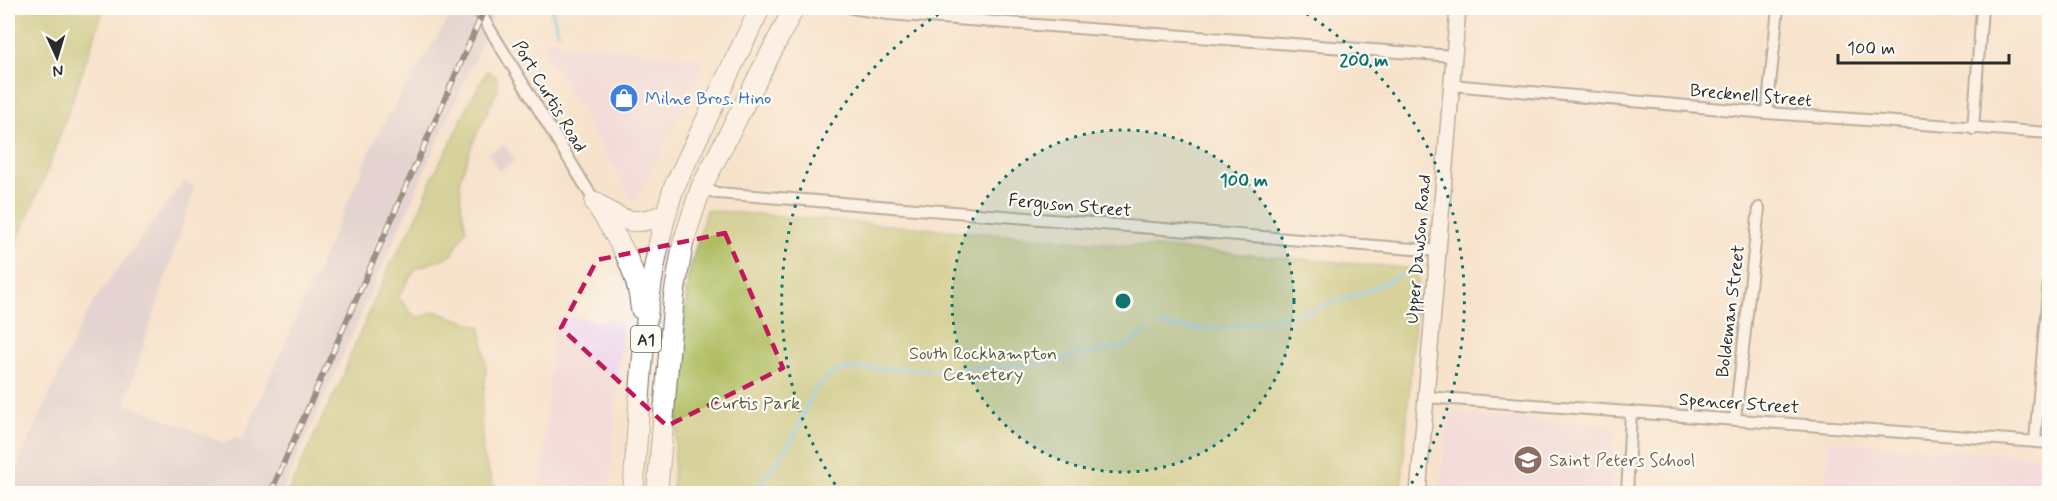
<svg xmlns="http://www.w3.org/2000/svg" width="2057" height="501" viewBox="0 0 2057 501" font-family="Mynerve,sans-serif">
  <rect width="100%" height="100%" fill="#fdfcf7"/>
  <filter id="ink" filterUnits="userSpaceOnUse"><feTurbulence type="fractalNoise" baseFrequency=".0167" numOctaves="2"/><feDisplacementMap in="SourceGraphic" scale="12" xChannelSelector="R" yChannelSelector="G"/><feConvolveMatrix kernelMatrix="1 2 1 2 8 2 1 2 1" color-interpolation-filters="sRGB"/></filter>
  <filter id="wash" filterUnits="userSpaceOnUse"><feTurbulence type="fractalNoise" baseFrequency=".008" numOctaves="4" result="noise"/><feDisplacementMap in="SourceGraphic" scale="24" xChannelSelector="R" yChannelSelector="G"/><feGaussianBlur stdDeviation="1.35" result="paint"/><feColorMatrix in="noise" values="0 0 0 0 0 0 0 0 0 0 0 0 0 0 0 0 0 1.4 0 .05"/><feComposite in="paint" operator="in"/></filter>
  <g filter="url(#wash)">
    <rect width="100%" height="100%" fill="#f7e3cc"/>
    <g fill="#edd1e9">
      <polygon points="542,40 706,59 637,200 632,200 541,43"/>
      <polygon points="555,316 622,322 610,491 541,486"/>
      <polygon points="1447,413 1616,426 1611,493 1440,493"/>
      <polygon points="1829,441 2049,457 2049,493 1824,493"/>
    </g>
    <g fill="#ccbfd4">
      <polygon points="455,8 497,8 282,493 8,494 8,487 78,331 93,302 184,181 195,188 125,403 225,443 235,437 242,440 379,131"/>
      <polygon points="504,144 515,161 498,171 488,153"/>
    </g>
    <g fill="#afbc5f" stroke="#6d7445" stroke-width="1.5">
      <polygon points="8,8 103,8 103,12 46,174 8,260"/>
      <polygon points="487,71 496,76 498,89 473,142 460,179 461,206 466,229 452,255 415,269 398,297 414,316 423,317 434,311 481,327 486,369 481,416 483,454 496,493 288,493 326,410 341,382 352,351 390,266 416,219 433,176 454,137 468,105"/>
      <polygon points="706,210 1419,269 1401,493 672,493 687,281"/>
    </g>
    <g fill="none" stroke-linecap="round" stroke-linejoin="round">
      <g stroke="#62bde0" stroke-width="4">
        <polyline points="551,8 558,32"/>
        <polyline points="1160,325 1194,329 1230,327 1307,312 1362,293 1402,275"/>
        <polyline points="754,494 794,437 813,391 828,376 840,370 856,368 946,370 1008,366 1051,361 1124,346 1149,331"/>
      </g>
    </g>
  </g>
  <g filter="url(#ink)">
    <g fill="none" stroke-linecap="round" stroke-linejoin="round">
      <g stroke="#726b63" stroke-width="14">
        <g id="street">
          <polyline points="477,8 595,202"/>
          <polyline points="852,8 888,14 1453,56"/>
          <polyline points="1451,85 1767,113 2050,133"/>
          <polyline points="1767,113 1778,8"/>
          <polyline points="1973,129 1982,8"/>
          <polyline points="701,188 717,193 1438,251"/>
          <polyline points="1426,397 2050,443"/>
          <polyline points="1735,419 1759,208"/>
          <polyline points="2035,441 2050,269"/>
          <polyline points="1627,494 1631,412"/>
        </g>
      </g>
      <g stroke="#726b63" stroke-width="18">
        <polyline id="secondary" points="1418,494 1458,8"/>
      </g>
      <g stroke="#726b63" stroke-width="22">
        <g id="highway">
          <path d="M595 202C617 238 637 266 641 309"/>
          <path d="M599 205C624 223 636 226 666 214"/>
          <path d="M633 494C641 391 642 285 674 187L760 8"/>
          <polyline points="657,494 674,296 683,243 701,188 794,8"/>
        </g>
      </g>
      <use href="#street" stroke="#fff" stroke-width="10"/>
      <use href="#secondary" stroke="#fff" stroke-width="15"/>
      <use href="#highway" stroke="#fff" stroke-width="20"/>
      <g stroke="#2b2b2b" stroke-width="6">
        <polyline id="rail" points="270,494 485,8"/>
      </g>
      <use href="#rail" stroke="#fdfcf7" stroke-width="4" stroke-dasharray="11" stroke-linecap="butt"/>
    </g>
  </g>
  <path d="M0 0H2057V501H0ZM725 233 783 368 667 426 561 328 597 260Z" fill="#f7e3cc" fill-opacity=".55" fill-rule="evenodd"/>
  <path fill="none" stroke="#c2185b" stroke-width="4.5" stroke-dasharray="12 8" stroke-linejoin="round" d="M725 233 783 368 667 426 561 328 597 260Z"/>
  <circle cx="1123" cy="301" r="171" fill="#0f766e" fill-opacity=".12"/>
  <g fill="none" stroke="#0f766e" stroke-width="3" stroke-dasharray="3 6">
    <circle cx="1123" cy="301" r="171"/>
    <path d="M840 492A341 341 0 0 1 947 9M1299 9A341 341 0 0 1 1406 492"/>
  </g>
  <defs>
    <g id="shop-disc" transform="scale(1.5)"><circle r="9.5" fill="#3f7fe0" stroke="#fdfcf7"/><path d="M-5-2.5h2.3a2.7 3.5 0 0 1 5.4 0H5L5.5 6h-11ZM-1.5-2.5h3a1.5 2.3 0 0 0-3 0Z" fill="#fff"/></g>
    <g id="school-disc" transform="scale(1.5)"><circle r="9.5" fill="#8d6e63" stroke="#fdfcf7"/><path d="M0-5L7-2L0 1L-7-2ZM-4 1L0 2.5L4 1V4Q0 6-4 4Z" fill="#fff"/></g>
  </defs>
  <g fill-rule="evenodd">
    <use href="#shop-disc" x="624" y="98"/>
    <use href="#school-disc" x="1528" y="460"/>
  </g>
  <g text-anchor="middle" stroke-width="4.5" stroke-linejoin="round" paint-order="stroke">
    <rect fill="#fdfcf7" stroke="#6a6a68" stroke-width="1.5" x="631" y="326" width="30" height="26" rx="4.5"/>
    <g font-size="16" font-weight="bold" fill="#2b2b2b">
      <text x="646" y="345">A1</text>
    </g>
    <g font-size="18" fill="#2b2b2b" stroke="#fdfcf7">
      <text transform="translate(1751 95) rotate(5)" y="6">Brecknell Street</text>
      <text transform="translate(550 96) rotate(59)" y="6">Port Curtis Road</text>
      <text transform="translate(1070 205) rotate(5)" y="6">Ferguson Street</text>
      <text transform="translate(1418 249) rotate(-85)" y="6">Upper Dawson Road</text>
      <text transform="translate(1730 311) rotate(-83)" y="6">Boldeman Street</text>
      <text transform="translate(1739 403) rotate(4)" y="6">Spencer Street</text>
    </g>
    <g font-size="18" fill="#366cbe" stroke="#fdfcf7" text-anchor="start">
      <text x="645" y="104">Milne Bros. Hino</text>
    </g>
    <g font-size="18" fill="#595e3d" stroke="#fdfcf7">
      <text x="983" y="359">South Rockhampton<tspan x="983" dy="21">Cemetery</tspan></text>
      <text x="755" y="409">Curtis Park</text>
    </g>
    <g font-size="18" fill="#785e54" stroke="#fdfcf7" text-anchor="start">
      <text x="1549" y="466">Saint Peters School</text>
    </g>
  </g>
  <circle cx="1123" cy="301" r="9" fill="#0f766e" stroke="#fdfcf7" stroke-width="3"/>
  <g font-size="18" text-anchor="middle" font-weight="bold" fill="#0f766e" stroke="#fdfcf7" stroke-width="4.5" stroke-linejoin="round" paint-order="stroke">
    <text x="1364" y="66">200 m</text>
    <text x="1244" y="186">100 m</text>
  </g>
  <rect width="2057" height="501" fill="none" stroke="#fdfcf7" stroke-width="30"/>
  <g transform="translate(57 57) rotate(176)" stroke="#fdfcf7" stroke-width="4.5" paint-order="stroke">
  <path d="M0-4.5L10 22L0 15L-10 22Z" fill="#2b2b2b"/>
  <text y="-9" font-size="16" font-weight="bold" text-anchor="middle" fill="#2b2b2b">N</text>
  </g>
  <path d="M1838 54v9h171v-9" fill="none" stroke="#2b2b2b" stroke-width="3"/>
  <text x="1847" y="54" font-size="18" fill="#2b2b2b" stroke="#fdfcf7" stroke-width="4.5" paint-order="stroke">100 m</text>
</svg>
